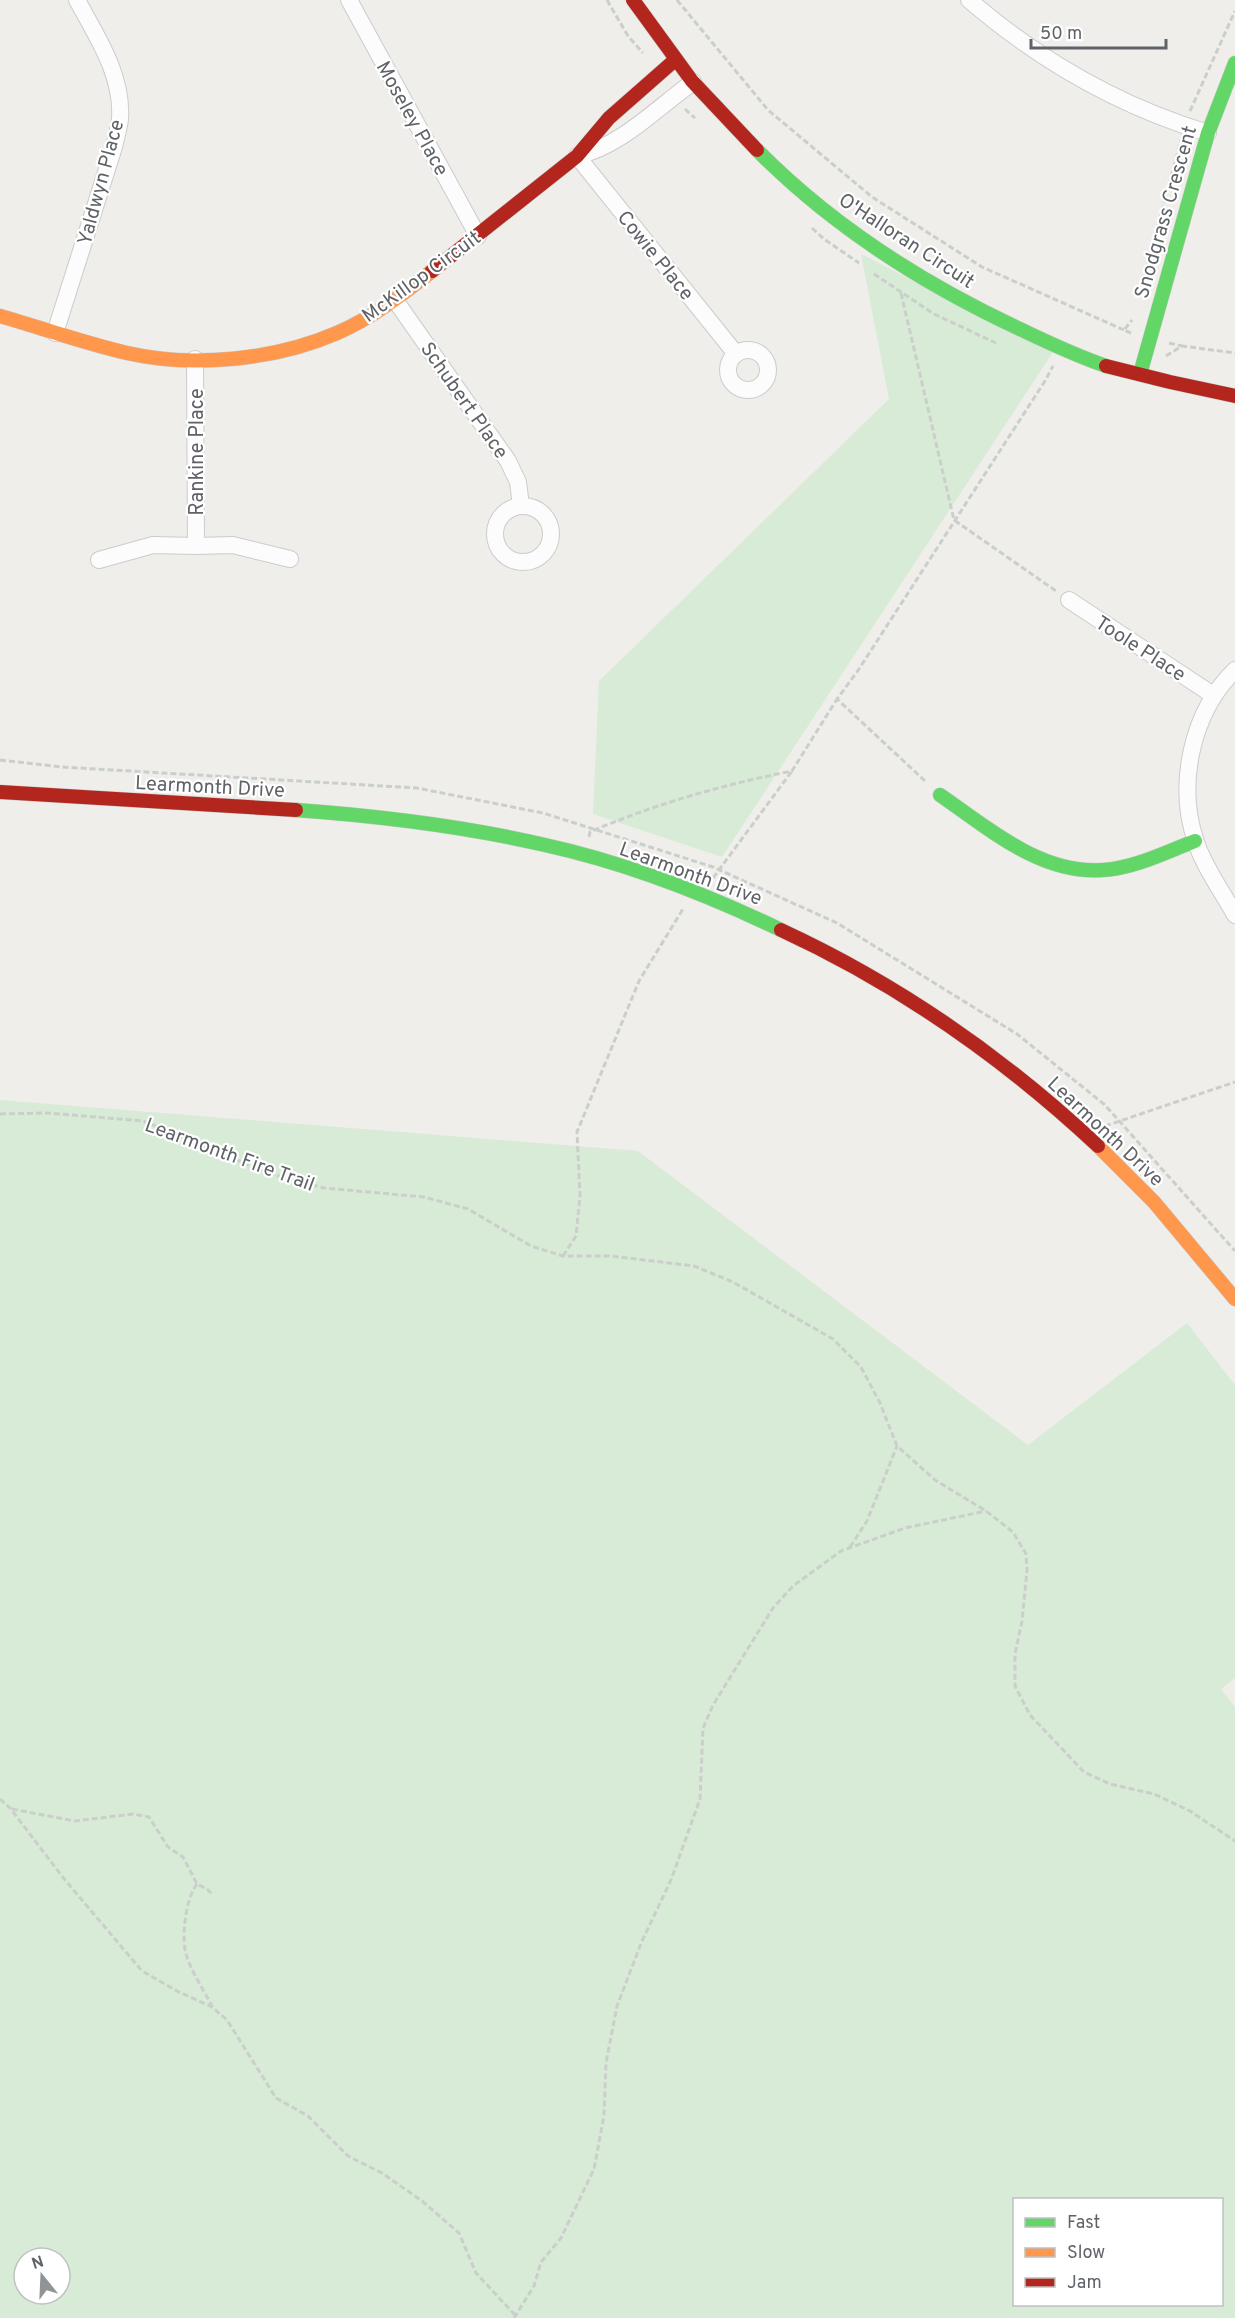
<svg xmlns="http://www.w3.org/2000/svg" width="1235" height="2318" viewBox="0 0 1235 2318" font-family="Overpass,sans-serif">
  <rect width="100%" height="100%" fill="#efeeea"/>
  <g fill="#d8ebd6" fill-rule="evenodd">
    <polygon points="861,254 1053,352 722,857 593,814 599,681 889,399"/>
    <path d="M0 1100 638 1151 1028 1445 1187 1323 1235 1385V1678L1221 1689 1235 1707V2318H0ZM1014 2200H1222V2304H1014ZM24 2258H60V2294H24Z"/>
  </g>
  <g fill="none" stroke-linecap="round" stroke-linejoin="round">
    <g stroke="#cbcccc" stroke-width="18">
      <g id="street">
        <polyline points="349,0 478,236"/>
        <path d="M969 0C1039 60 1119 106 1208 133"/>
        <path d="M693 82C657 108 621 146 577 156L736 354"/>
        <polyline points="395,300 508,461 518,482 521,506"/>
        <path d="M55 333 114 147C116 138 119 128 120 119 123 75 97 37 77 0"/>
        <circle cx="748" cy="370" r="20"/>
        <circle cx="523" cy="534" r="28"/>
        <polyline points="196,546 233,545 290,559"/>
        <polyline points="99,560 153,545 196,546 195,359"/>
        <polyline points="1069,600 1213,695"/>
        <path d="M1235 670C1192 712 1176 784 1196 842 1204 867 1222 891 1235 915"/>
      </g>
    </g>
    <g stroke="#cacacb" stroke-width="15">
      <g id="fast">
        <path d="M757 150C832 226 925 285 1022 330 1049 343 1077 356 1106 366"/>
        <polyline points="1140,374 1208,133 1235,63"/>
        <path d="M940 795C988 828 1041 875 1103 870 1135 868 1166 852 1195 841"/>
        <path d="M296 810C380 816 463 826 545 845 627 863 706 894 781 930"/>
      </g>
    </g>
    <g stroke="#cacacb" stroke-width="15">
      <g id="slow">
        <path d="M0 316C42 328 84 343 127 353 193 368 275 360 337 333 372 318 403 294 432 271"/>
        <polyline points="1098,1146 1154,1202 1235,1299"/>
      </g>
    </g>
    <g stroke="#cacacb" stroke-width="15">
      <g id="jam">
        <polyline points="633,0 692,81 757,150"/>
        <polyline points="432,271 577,156 609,118 675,60"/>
        <polyline points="1106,366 1170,382 1235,396"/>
        <polyline points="0,792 296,810"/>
        <path d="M781 930C898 984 1004 1058 1098 1146"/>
      </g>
    </g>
    <g stroke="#cacfcc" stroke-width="3" stroke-dasharray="6 3" stroke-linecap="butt">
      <polyline points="607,0 628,36 643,53"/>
      <polyline points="677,0 768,110 872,197 982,267 1124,330"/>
      <polyline points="685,109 695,118"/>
      <polyline points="1190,111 1235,11"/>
      <polyline points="812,228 824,239 859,263"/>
      <polyline points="874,274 934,314 996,343"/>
      <polyline points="1143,281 1181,140"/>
      <polyline points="901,293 954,520 1056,591"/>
      <polyline points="1131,333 1124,330 1132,320"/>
      <polyline points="1169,343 1182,346"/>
      <polyline points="1166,356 1182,346 1235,353"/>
      <polyline points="0,760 62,767 417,788 543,813 713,867 837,923 1017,1034 1105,1105 1235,1251"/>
      <polyline points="925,781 837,699 857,672 1045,381 1053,366"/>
      <path d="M589 837 590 832C655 804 722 785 792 771L837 699"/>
      <polyline points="713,878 792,771"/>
      <polyline points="0,1114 47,1113 143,1121 271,1174 324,1188 424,1197 468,1209 531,1246 563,1256 611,1256 694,1266 733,1282 833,1339 861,1367 880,1403 897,1446 935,1480 986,1511 1013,1532 1026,1554 1027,1570 1022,1621 1015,1654 1015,1686 1030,1715 1084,1772 1110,1784 1154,1794 1190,1811 1235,1841"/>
      <polyline points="1105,1126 1235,1082"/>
      <polyline points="563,1256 576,1236 580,1196 577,1132 639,981 683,909"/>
      <polyline points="850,1547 867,1521 897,1446"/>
      <polyline points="0,1799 10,1808 65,1880 142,1971 179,1992 212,2007 227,2020 276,2098 308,2116 348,2156 382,2173 422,2201 459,2233 476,2273 516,2316"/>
      <polyline points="12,1809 75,1821 133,1814 149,1817 168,1847 183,1857 197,1884 207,1889 213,1895"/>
      <path d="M197 1884C186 1898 181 1936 186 1954 191 1971 203 1989 212 2006"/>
      <polyline points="514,2318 534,2286 541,2262 561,2238 594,2169 604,2116 606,2063 617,2006 642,1941 671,1880 700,1799 703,1728 713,1705 773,1608 793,1586 841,1551 905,1528 986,1511"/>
    </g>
    <use href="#street" stroke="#fdfcfc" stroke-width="16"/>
    <use href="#fast" stroke="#63d668" stroke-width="14"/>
    <use href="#slow" stroke="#ff974d" stroke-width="14"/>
    <use href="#jam" stroke="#b3261e" stroke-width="14"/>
  </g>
  <g text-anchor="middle" stroke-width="4.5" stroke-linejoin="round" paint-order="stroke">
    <g font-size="20" fill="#5f6368" stroke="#fff">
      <text transform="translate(413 118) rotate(61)" y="7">Moseley Place</text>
      <text transform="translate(100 182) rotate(-75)" y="7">Yaldwyn Place</text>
      <text transform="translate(1165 212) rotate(-74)" y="7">Snodgrass Crescent</text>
      <text transform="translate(907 240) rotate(33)" y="7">O'Halloran Circuit</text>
      <text transform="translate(656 255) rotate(51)" y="7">Cowie Place</text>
      <text transform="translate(421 276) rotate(-36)" y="7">McKillop Circuit</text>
      <text transform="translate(465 400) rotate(55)" y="7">Schubert Place</text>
      <text transform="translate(196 452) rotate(-90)" y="7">Rankine Place</text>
      <text transform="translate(1141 648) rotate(33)" y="7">Toole Place</text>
      <text transform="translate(210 786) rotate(3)" y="7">Learmonth Drive</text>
      <text transform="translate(691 873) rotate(20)" y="7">Learmonth Drive</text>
      <text transform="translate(1106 1131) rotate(43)" y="7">Learmonth Drive</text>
      <text transform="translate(230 1154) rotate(20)" y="7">Learmonth Fire Trail</text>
    </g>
  </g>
  <rect x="1013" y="2198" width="210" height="108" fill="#ffffff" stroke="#bfc1c3" stroke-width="1.5"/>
  <rect x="1025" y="2218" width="30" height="9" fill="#63d668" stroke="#bfc1c3" stroke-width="1.5"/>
  <text x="1067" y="2228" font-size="18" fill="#5f6368">Fast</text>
  <rect x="1025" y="2248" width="30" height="9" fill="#ff974d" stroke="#bfc1c3" stroke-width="1.5"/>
  <text x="1067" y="2258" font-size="18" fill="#5f6368">Slow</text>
  <rect x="1025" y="2278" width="30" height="9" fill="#b3261e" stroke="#bfc1c3" stroke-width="1.5"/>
  <text x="1067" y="2288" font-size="18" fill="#5f6368">Jam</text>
  <g transform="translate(42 2276) rotate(342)"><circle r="28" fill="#ffffff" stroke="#bfc1c3" stroke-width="1.5"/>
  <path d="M0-4.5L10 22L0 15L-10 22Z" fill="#919496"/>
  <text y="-9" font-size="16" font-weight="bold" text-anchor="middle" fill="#5f6368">N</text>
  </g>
  <path d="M1031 39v9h135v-9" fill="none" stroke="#5f6368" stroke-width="3"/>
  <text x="1040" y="39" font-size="18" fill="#5f6368" stroke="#ffffff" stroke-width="4.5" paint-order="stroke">50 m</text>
</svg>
